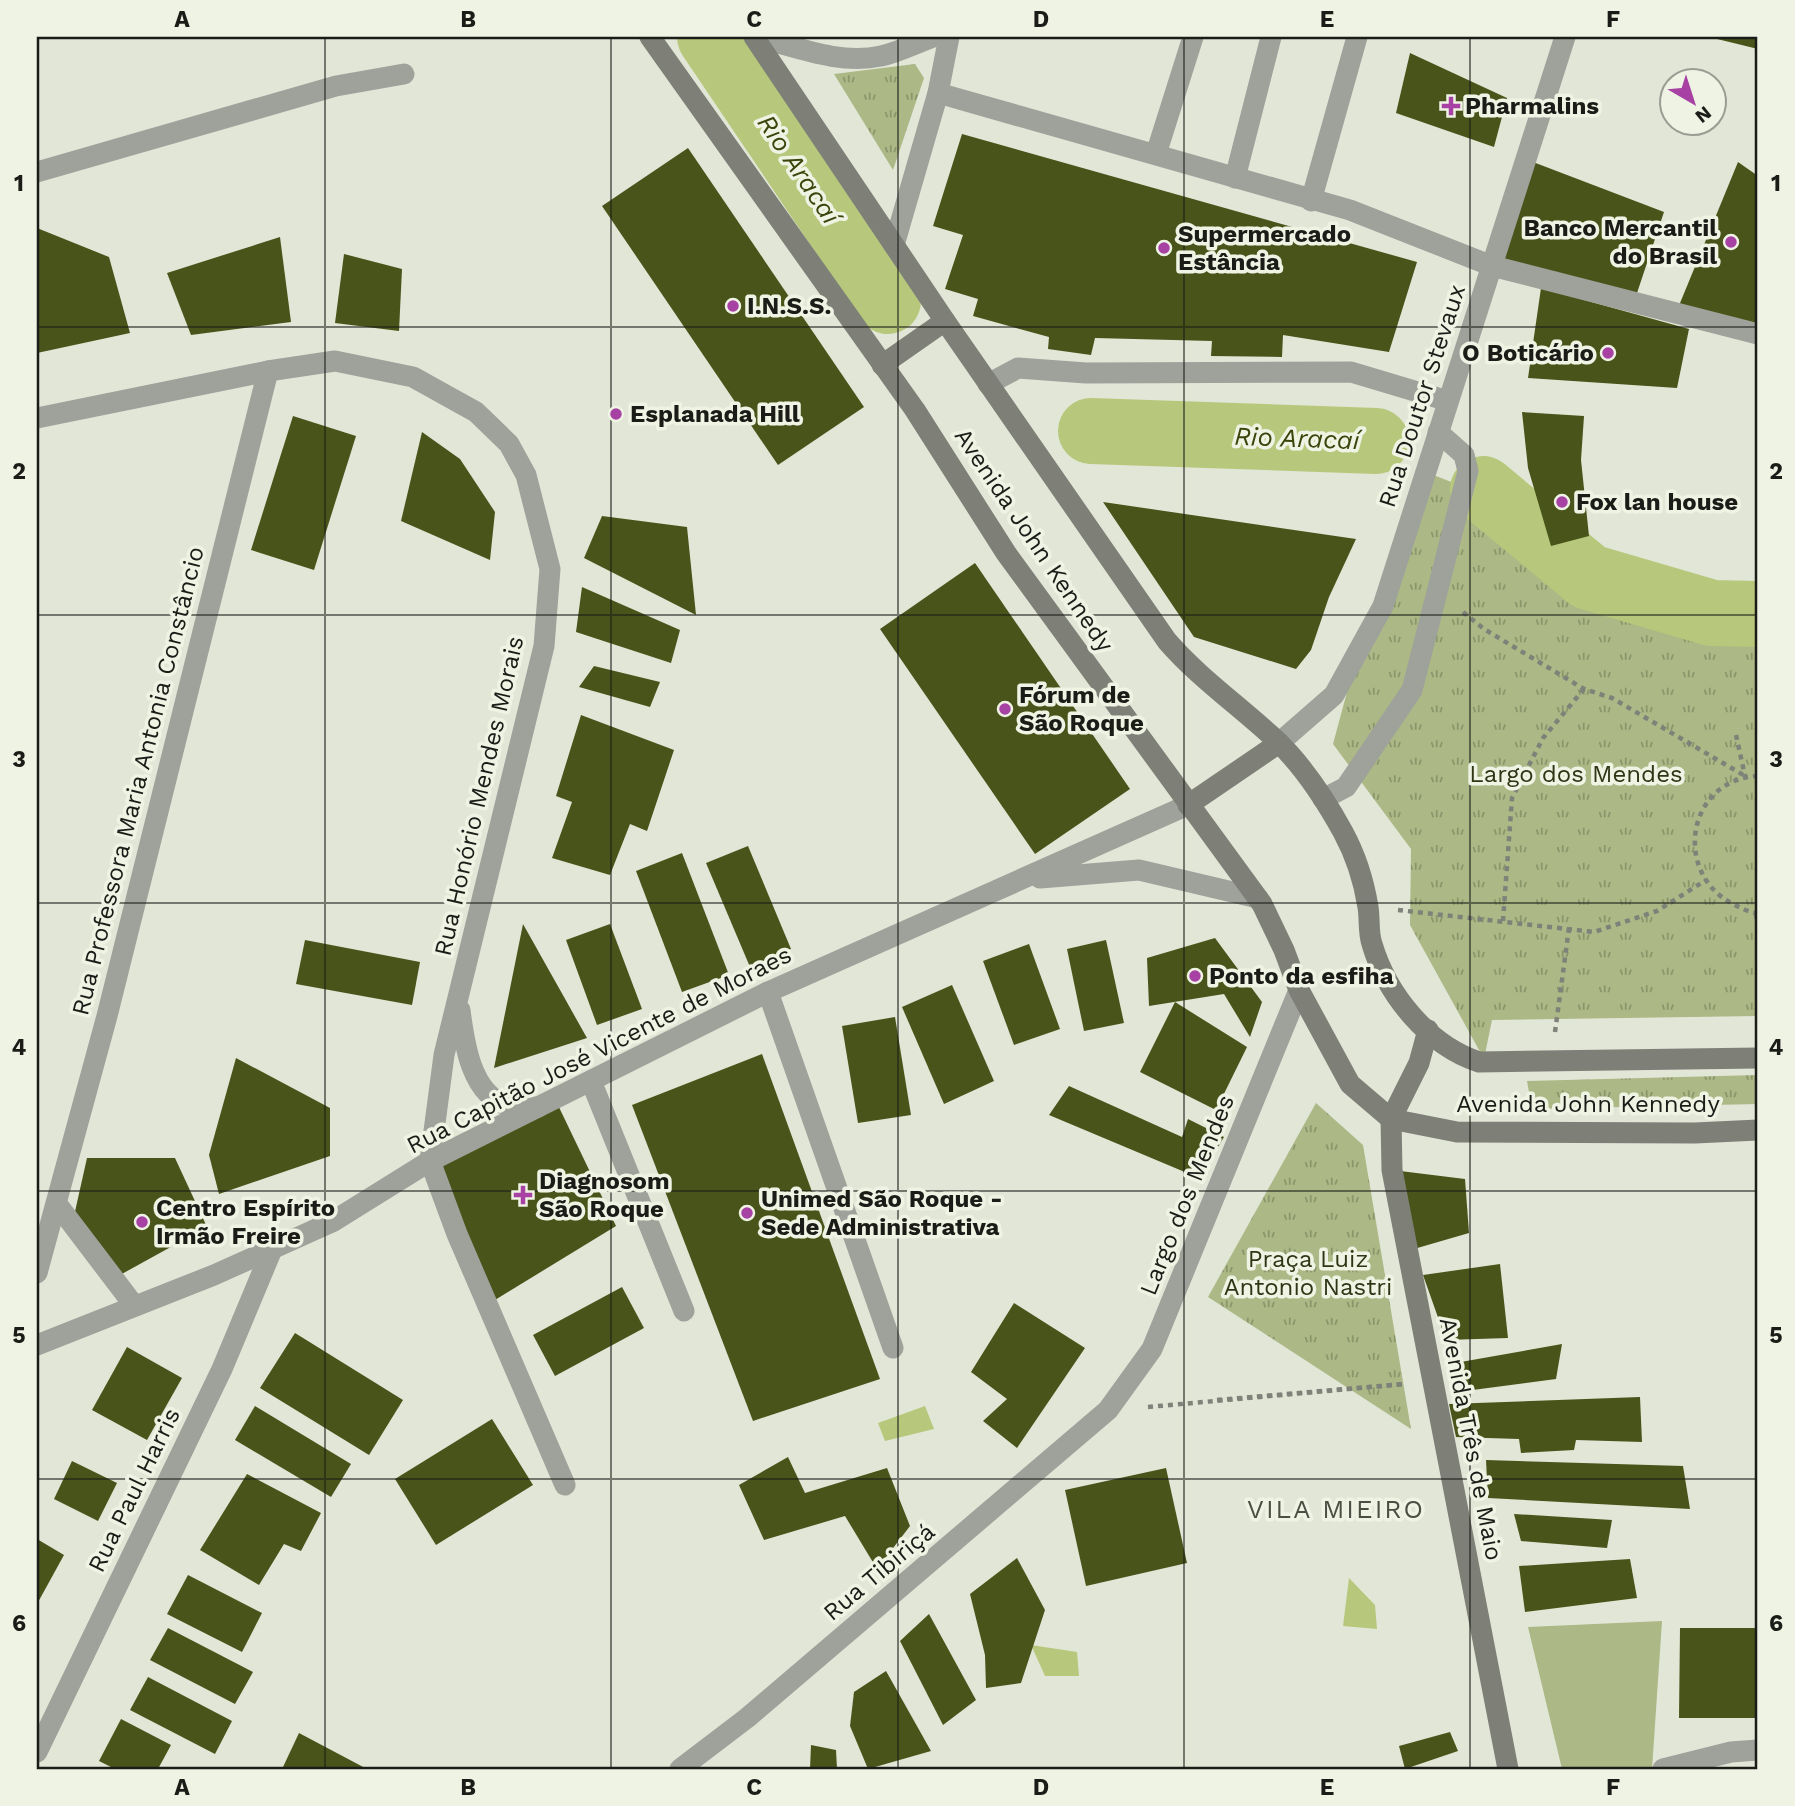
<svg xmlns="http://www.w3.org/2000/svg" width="1795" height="1806" viewBox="0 0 1795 1806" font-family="'Work Sans',sans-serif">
  <defs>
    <pattern id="park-tufts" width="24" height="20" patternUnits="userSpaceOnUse" patternTransform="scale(1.75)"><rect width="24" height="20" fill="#acb885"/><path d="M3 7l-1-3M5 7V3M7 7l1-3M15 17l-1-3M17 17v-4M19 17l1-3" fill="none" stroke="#8b956c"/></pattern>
  </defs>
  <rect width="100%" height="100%" fill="#e2e6d7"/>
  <g fill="url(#park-tufts)">
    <polygon points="915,64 924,78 893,170 834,74"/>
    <polygon points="1431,474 1469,489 1583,585 1711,628 1758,631 1758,1016 1492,1020 1484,1059 1410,925 1411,849 1333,744 1347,692"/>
    <polygon points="1758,1075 1758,1104 1532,1109 1527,1081"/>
    <polygon points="1316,1103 1363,1145 1411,1429 1208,1297"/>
  </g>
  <polygon fill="#acb885" points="1662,1621 1652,1769 1562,1769 1528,1627"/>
  <g fill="#b7c87c">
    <polygon points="925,1406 934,1429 885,1441 878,1423"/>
    <polygon points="1349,1578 1375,1605 1377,1629 1343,1626"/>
    <polygon points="1031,1645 1077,1652 1079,1676 1045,1676"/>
  </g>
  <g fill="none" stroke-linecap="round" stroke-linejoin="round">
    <g stroke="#b7c87c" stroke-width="66">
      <polyline points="710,37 888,301"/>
      <polyline points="1091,431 1376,441"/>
      <polyline points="1483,489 1589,577 1712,613 1758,614"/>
    </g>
  </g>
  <g fill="#49541a">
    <polygon points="1714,37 1758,37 1758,49 1713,38"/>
    <polygon points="1410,53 1507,98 1494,147 1396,113"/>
    <polygon points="962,134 1417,262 1389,352 1283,335 1282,357 1211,356 1212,341 1095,338 1091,355 1048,349 1049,337 973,316 978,299 945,289 963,235 933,226"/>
    <polygon points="688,148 864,407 778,465 602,206"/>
    <polygon points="1533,162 1664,212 1636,296 1496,262"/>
    <polygon points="1738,162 1758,176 1758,327 1678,308"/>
    <polygon points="37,228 109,257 130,333 37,353"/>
    <polygon points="280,237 291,322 191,335 167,273"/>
    <polygon points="344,254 402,269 399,331 335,323"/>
    <polygon points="1541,288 1689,329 1677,388 1528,378"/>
    <polygon points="1522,412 1584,416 1581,460 1589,536 1551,546 1528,468"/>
    <polygon points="293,416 356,436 314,570 251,550"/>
    <polygon points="422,432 460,459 495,512 490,560 401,521"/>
    <polygon points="1103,502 1356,539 1329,597 1311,650 1296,669 1194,637"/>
    <polygon points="602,516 687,527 696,615 584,558"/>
    <polygon points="975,563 1130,789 1035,854 880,629"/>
    <polygon points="582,587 680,630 671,663 576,632"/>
    <polygon points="594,666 660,682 650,707 579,687"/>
    <polygon points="581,715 674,750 647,831 630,824 610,875 552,858 572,802 556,796"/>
    <polygon points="748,846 791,949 750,967 706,863"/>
    <polygon points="682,853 729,975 682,992 636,871"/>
    <polygon points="523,924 587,1038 494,1068"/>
    <polygon points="610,924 642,1009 597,1025 566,940"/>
    <polygon points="1215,938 1262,1002 1250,1037 1224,994 1149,1006 1147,958"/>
    <polygon points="305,940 420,962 412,1005 296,984"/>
    <polygon points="1106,940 1124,1023 1084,1031 1067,949"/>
    <polygon points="1029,944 1060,1029 1014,1045 983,961"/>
    <polygon points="952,985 994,1081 944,1104 902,1007"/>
    <polygon points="1175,1002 1247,1047 1216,1110 1140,1072"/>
    <polygon points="895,1017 911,1115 858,1123 842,1026"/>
    <polygon points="762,1054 880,1379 753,1421 632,1105"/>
    <polygon points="236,1058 330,1108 330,1156 219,1194 209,1155"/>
    <polygon points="1069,1086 1182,1137 1188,1119 1224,1137 1199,1178 1049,1115"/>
    <polygon points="556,1101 616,1226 490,1303 432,1163"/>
    <polygon points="87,1158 175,1158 207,1227 120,1275 74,1216"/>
    <polygon points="1392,1170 1465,1179 1469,1233 1407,1251"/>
    <polygon points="1500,1264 1508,1338 1446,1340 1423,1275"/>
    <polygon points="622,1287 644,1328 555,1376 533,1335"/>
    <polygon points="1014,1303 1085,1348 1017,1448 983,1421 1007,1399 971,1372"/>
    <polygon points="295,1333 403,1400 369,1455 260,1388"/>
    <polygon points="1562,1344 1556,1379 1465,1391 1455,1363"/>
    <polygon points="127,1347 182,1378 147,1440 92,1410"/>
    <polygon points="1640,1397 1642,1442 1576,1440 1574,1450 1521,1453 1519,1439 1456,1437 1449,1404"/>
    <polygon points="255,1406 351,1464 331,1497 235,1440"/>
    <polygon points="492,1419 533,1485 436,1545 395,1479"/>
    <polygon points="788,1457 805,1493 887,1468 910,1526 877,1569 845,1516 764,1540 739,1485"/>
    <polygon points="1486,1460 1683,1466 1690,1509 1488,1498"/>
    <polygon points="72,1461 117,1483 98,1521 54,1499"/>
    <polygon points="1166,1468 1187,1563 1086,1586 1065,1490"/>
    <polygon points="247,1474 321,1513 301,1551 284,1544 259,1585 200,1550"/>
    <polygon points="1514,1514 1612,1520 1607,1548 1521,1541"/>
    <polygon points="37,1539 64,1555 37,1604"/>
    <polygon points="1017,1558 1045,1610 1021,1683 986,1688 985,1655 970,1594"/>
    <polygon points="1630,1559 1637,1598 1525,1612 1519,1566"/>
    <polygon points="188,1575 262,1613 242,1652 167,1614"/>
    <polygon points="929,1614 976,1700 943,1725 900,1641"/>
    <polygon points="168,1628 253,1672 235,1704 150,1660"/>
    <polygon points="1680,1628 1758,1628 1758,1718 1679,1718"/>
    <polygon points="886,1671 931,1751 868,1769 850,1726 854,1692"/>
    <polygon points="148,1677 232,1721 215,1754 130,1710"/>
    <polygon points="121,1719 171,1745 158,1769 115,1769 99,1761"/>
    <polygon points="1450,1732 1458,1751 1405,1769 1399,1746"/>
    <polygon points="299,1733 367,1769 286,1769 283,1767"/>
    <polygon points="811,1745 836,1750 837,1769 810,1769"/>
  </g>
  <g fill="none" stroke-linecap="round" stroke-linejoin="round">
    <g stroke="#7f8278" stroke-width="4.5" stroke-dasharray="5 5" stroke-linecap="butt">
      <polyline points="1463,612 1484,629 1584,689 1612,698 1745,776"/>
      <polyline points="1736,735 1745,776"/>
      <path d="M1758 776C1687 779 1672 873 1733 904 1741 908 1750 913 1758 913"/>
      <polyline points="1398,910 1594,932 1657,911 1706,880"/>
      <polyline points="1756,914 1758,930"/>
      <polyline points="1503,921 1512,798 1543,738 1584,689"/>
      <polyline points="1555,1032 1569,928"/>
      <polyline points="1217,1400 1404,1384"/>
      <polyline points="1148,1407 1404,1384"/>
    </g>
    <g stroke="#9fa19b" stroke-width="21">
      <polyline points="938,93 1350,210 1492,266"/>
      <polyline points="1156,154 1193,37"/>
      <polyline points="1235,178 1271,37"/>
      <polyline points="1311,201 1357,37"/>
      <polyline points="988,384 1018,368 1086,373 1351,372 1448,401"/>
      <polyline points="1663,1769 1731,1752 1758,1750"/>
    </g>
    <g stroke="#9fa19b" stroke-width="21">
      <path d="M756 37C797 47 839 65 881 56 899 52 916 43 933 37"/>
      <polyline points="37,172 336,86 404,74"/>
      <polyline points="894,245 938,93 949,37"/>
      <polyline points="1492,266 1758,334"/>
      <polyline points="37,418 268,371 335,361 413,377 476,412 509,444 526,475 550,569 544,646 444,1055 430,1161 457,1234 565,1485"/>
      <polyline points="1279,743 1334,695 1383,606 1565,37"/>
      <polyline points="1323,799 1346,787 1412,690 1468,471 1464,455 1438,432"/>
      <polyline points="1040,878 1139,870 1258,898"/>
      <polyline points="768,992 893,1348"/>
      <path d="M460 1010C464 1042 471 1097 510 1106 519 1108 529 1107 538 1107"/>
      <polyline points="591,1081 684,1311"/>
      <polyline points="57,1204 133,1304"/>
      <polyline points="37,1273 107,1016 268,371"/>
      <polyline points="37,1345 214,1275 332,1222 430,1161 768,992 1188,805"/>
      <polyline points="37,1752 222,1369 273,1247"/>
      <polyline points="680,1769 747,1718 1108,1410 1152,1349 1299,990"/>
    </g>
    <g stroke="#7e8078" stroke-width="21">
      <polyline points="650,37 915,410 1006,553 1262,904 1284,950 1299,990 1350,1084 1391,1119 1457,1132 1695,1133 1758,1130"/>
      <path d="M754 37 945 321 1167 641C1200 679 1241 707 1277 741 1303 766 1326 801 1343 832 1355 854 1364 882 1368 907 1370 919 1368 933 1372 944 1387 995 1428 1045 1479 1062L1758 1058"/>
      <polyline points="882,365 945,321"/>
      <polyline points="1188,805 1279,743"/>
      <polyline points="1428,1030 1419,1063 1391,1119 1392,1170 1508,1769"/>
    </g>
  </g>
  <path fill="none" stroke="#1b1c17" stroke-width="2" stroke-opacity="0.55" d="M325 37V1769M611 37V1769M898 37V1769M1184 37V1769M1470 37V1769M37 327H1758M37 615H1758M37 903H1758M37 1191H1758M37 1479H1758"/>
  <g fill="#a741a4" stroke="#eff3e4" stroke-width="2.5">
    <path d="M1447.5 95.5h7v7h7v7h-7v7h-7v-7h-7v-7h7z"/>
    <circle cx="1731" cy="242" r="7"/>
    <circle cx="1164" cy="248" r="7"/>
    <circle cx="733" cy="306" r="7"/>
    <circle cx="1608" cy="353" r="7"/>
    <circle cx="616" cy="414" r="7"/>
    <circle cx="1562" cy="502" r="7"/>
    <circle cx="1005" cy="709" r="7"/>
    <circle cx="1195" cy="976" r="7"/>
    <path d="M519.5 1184.5h7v7h7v7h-7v7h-7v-7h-7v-7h7z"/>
    <circle cx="747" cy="1213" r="7"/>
    <circle cx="142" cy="1222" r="7"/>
  </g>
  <g text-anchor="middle" stroke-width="7" stroke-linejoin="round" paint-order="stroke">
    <g font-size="24" font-weight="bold" fill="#1b1c17" stroke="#eff3e4" text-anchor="start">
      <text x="1465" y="114">Pharmalins</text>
      <text x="1717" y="236" text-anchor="end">Banco Mercantil<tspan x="1717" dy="28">do Brasil</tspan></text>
      <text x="1178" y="242">Supermercado<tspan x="1178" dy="28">Estância</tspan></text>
      <text x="747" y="314">I.N.S.S.</text>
      <text x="1594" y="361" text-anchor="end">O Boticário</text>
      <text x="630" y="422">Esplanada Hill</text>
      <text x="1576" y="510">Fox lan house</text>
      <text x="1019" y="703">Fórum de<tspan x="1019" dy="28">São Roque</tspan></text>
      <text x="1209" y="984">Ponto da esfiha</text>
      <text x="539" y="1189">Diagnosom<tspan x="539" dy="28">São Roque</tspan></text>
      <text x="761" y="1207">Unimed São Roque -<tspan x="761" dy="28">Sede Administrativa</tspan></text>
      <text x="156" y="1216">Centro Espírito<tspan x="156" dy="28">Irmão Freire</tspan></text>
    </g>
    <g font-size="24" fill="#1b1c17" stroke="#eff3e4">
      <text transform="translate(1422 396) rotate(-72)" y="8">Rua Doutor Stevaux</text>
      <text transform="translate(1034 540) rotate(56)" y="8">Avenida John Kennedy</text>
      <text transform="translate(138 781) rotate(-76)" y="8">Rua Professora Maria Antonia Constâncio</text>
      <text transform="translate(479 796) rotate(-77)" y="8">Rua Honório Mendes Morais</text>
      <text transform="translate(599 1050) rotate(-27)" y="8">Rua Capitão José Vicente de Moraes</text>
      <text x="1588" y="1112">Avenida John Kennedy</text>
      <text transform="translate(1187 1195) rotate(-68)" y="8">Largo dos Mendes</text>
      <text transform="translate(1471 1439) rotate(79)" y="8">Avenida Três de Maio</text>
      <text transform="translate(134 1490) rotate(-64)" y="8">Rua Paul Harris</text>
      <text transform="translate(879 1572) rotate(-40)" y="8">Rua Tibiriçá</text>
    </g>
    <g font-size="24" fill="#2f3515" stroke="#eff3e4">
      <text x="1576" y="782">Largo dos Mendes</text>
      <text x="1308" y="1267">Praça Luiz<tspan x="1308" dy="28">Antonio Nastri</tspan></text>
    </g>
    <g font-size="26" font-style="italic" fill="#3b450b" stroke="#eff3e4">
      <text transform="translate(799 169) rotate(56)" y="9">Rio Aracaí</text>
      <text transform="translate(1297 438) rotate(2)" y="9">Rio Aracaí</text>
    </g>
    <g font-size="26" letter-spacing="2" fill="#4b4e42" stroke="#eff3e4">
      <text x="1336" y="1518">VILA MIEIRO</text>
    </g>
  </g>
  <rect width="1795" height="1806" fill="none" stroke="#eff3e4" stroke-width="77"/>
  <g transform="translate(1693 102) rotate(141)"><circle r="33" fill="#eff3e4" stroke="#9a9d92" stroke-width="2"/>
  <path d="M0-5L12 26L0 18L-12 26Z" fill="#a741a4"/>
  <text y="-10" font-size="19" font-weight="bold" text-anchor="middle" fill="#1b1c17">N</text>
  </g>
  <rect x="38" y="38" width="1718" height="1730" fill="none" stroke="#1b1c17" stroke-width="2.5"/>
  <g font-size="23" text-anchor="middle" font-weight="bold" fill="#1b1c17">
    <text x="182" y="27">A</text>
    <text x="468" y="27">B</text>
    <text x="754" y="27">C</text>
    <text x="1041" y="27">D</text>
    <text x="1327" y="27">E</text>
    <text x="1613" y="27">F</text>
    <text x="19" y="191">1</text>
    <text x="1776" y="191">1</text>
    <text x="19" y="479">2</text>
    <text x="1776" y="479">2</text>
    <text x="19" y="767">3</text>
    <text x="1776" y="767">3</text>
    <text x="19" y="1055">4</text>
    <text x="1776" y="1055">4</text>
    <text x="19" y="1343">5</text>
    <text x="1776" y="1343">5</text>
    <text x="19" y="1631">6</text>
    <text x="1776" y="1631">6</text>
    <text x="182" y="1795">A</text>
    <text x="468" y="1795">B</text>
    <text x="754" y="1795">C</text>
    <text x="1041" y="1795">D</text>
    <text x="1327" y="1795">E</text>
    <text x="1613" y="1795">F</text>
  </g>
</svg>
